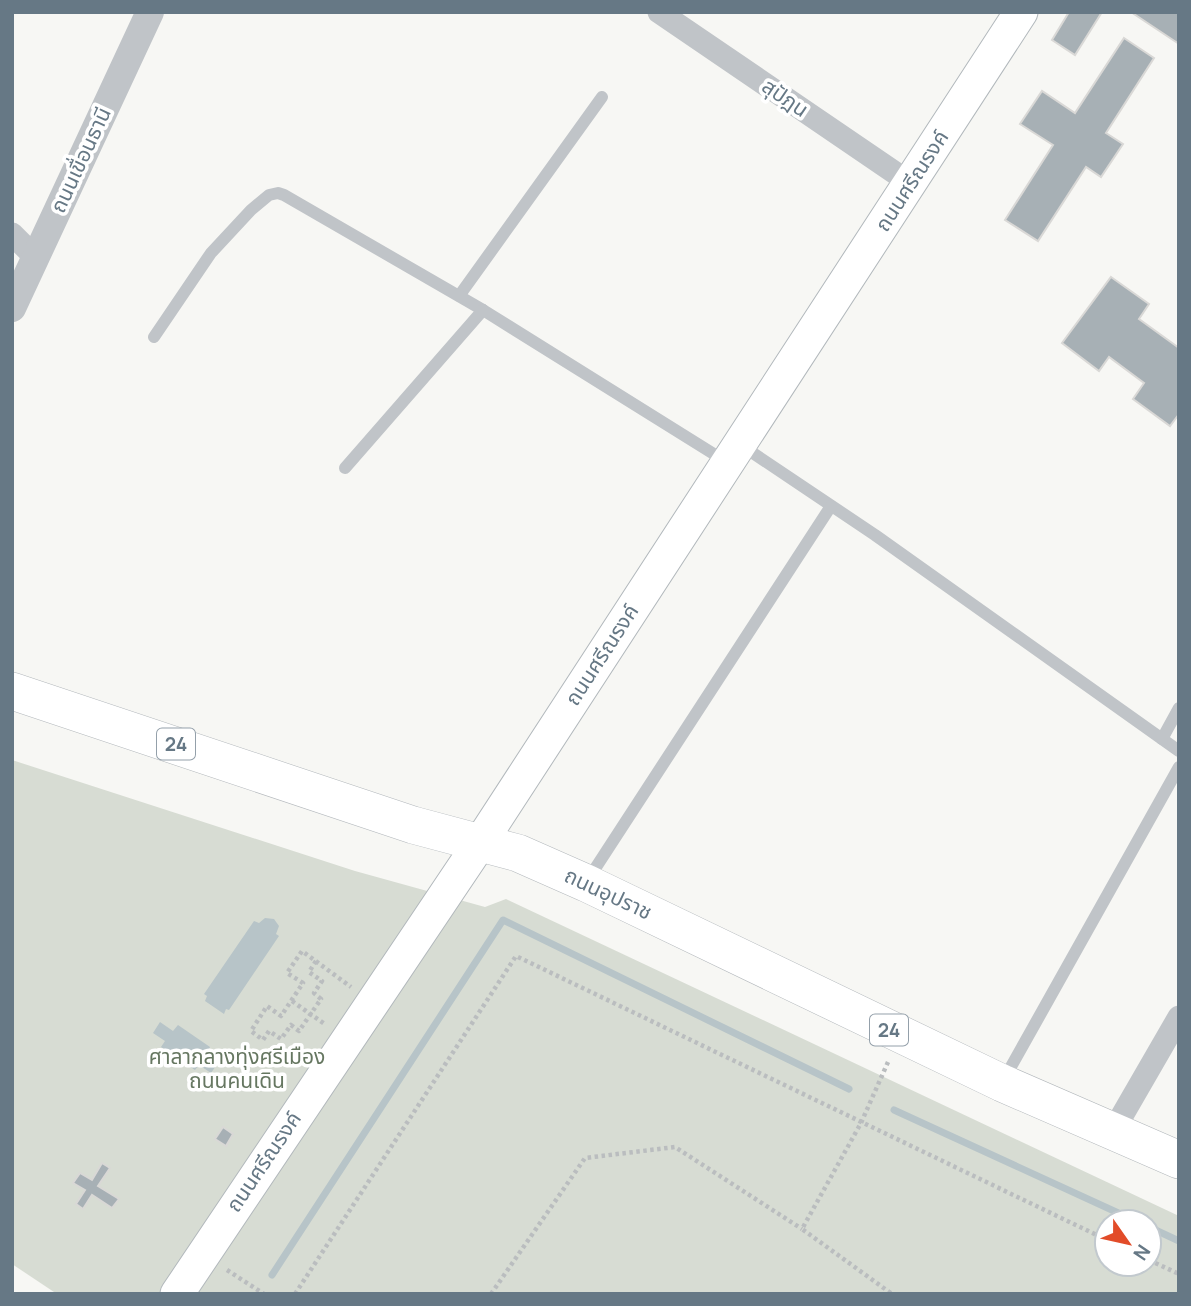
<svg xmlns="http://www.w3.org/2000/svg" width="1191" height="1306" viewBox="0 0 1191 1306" font-family="Manrope,'Noto Sans Thai',sans-serif">
  <rect width="100%" height="100%" fill="#f7f7f4"/>
  <path fill="#d7dcd3" fill-rule="evenodd" d="M12 760 355 871 485 907 506 899 1179 1216V1294H57L12 1264ZM1107 1222H1149V1264H1107Z"/>
  <g fill="#b7c4c8">
    <polygon points="265,918 274,919 279,926 276,934 279,936 229,1010 226,1009 224,1014 205,1001 207,996 204,994 254,921 259,923"/>
    <polygon points="160,1022 173,1031 178,1025 210,1047 208,1052 220,1060 211,1073 199,1065 195,1070 161,1047 165,1041 153,1033"/>
  </g>
  <g fill="none" stroke-linecap="round" stroke-linejoin="round">
    <g stroke="#b7c4c8" stroke-width="7">
      <polyline points="894,1110 1138,1222"/>
      <polyline points="1149,1227 1179,1241"/>
      <polyline points="272,1275 503,920 849,1089"/>
    </g>
  </g>
  <g fill="#a7b0b5" stroke="#d9d8d6" stroke-width="2">
    <polygon points="1069,12 1102,12 1075,55 1052,40"/>
    <polygon points="1131,12 1179,12 1179,44"/>
    <polygon points="1124,38 1154,58 1106,133 1123,144 1101,177 1086,167 1038,241 1005,220 1053,145 1020,124 1042,91 1075,113"/>
    <polygon points="1111,277 1149,304 1139,319 1179,348 1179,414 1170,426 1133,399 1144,383 1109,357 1099,371 1062,343"/>
    <polygon points="223,1127 233,1134 226,1146 215,1139"/>
    <polygon points="102,1163 110,1168 98,1186 119,1199 112,1208 92,1195 83,1209 76,1204 85,1190 73,1183 80,1173 92,1180"/>
  </g>
  <g fill="none" stroke-linecap="round" stroke-linejoin="round">
    <g stroke="#b2b8bc" stroke-width="35">
      <polyline id="secondary" points="177,1294 480,843 1021,12"/>
    </g>
    <g stroke="#b3b8bc" stroke-width="38">
      <polyline id="primary" points="12,691 413,825 518,853 586,883 1002,1083 1179,1160"/>
    </g>
    <g stroke="#babdbf" stroke-width="4.5" stroke-dasharray="3.5 3.5" stroke-linecap="butt">
      <polyline points="316,961 309,972 322,981 314,993 321,999 299,1031 291,1025 281,1039 269,1031 263,1040 251,1031 267,1006 281,1016 303,983 287,973 302,951 351,987"/>
      <polyline points="292,1001 326,1025"/>
      <polyline points="888,1062 861,1123 802,1229 892,1294"/>
      <polyline points="1149,1260 1179,1274"/>
      <polyline points="227,1270 264,1294"/>
      <polyline points="295,1294 516,956 1107,1240"/>
      <polyline points="491,1294 585,1158 675,1147 802,1229"/>
    </g>
    <g stroke="#c0c4c8" stroke-width="12">
      <polyline points="459,296 602,97"/>
      <polyline points="154,337 211,253 251,210 269,195 278,193 284,195 483,310 725,461"/>
      <polyline points="741,445 875,535 1179,751"/>
      <polyline points="345,468 483,310"/>
      <polyline points="1162,739 1179,708"/>
      <polyline points="587,881 831,506"/>
      <polyline points="1003,1081 1179,767"/>
    </g>
    <g stroke="#c0c4c8" stroke-width="23">
      <polyline points="659,12 910,183"/>
      <polyline points="12,234 35,257"/>
      <polyline points="1112,1133 1179,1017"/>
    </g>
    <polyline stroke="#c0c4c8" stroke-width="28" points="12,308 150,12"/>
    <use href="#secondary" stroke="#fff" stroke-width="33"/>
    <use href="#primary" stroke="#fff" stroke-width="37"/>
  </g>
  <g text-anchor="middle" stroke-width="7" stroke-linejoin="round" paint-order="stroke">
    <g fill="#fff" stroke="#94a0aa" stroke-width="2">
      <rect x="157" y="728.5" width="38" height="31" rx="5"/>
      <rect x="870" y="1014.5" width="38" height="31" rx="5"/>
    </g>
    <g font-size="19" font-weight="bold" fill="#667885">
      <text x="176" y="751">24</text>
      <text x="889" y="1037">24</text>
    </g>
    <g font-size="21" fill="#667885" stroke="#fff">
      <text transform="translate(785 98) rotate(34)" y="7">สุปัฎน</text>
      <text transform="translate(81 160) rotate(-65)" y="7">ถนนเขื่อนธานี</text>
      <text transform="translate(912 181) rotate(-57)" y="7">ถนนศรีณรงค์</text>
      <text transform="translate(602 655) rotate(-57)" y="7">ถนนศรีณรงค์</text>
      <text transform="translate(608 894) rotate(25)" y="7">ถนนอุปราช</text>
      <text transform="translate(264 1162) rotate(-56)" y="7">ถนนศรีณรงค์</text>
    </g>
    <g font-size="21" fill="#667761" stroke="#fff">
      <text x="237" y="1064">ศาลากลางทุ่งศรีเมือง<tspan x="237" dy="24">ถนนคนเดิน</tspan></text>
    </g>
  </g>
  <rect width="1191" height="1306" fill="none" stroke="#667885" stroke-width="28"/>
  <g transform="translate(1128 1243) rotate(124)"><circle r="33" fill="#ffffff" stroke="#c2c9ce" stroke-width="2"/>
  <path d="M0-5L12 26L0 18L-12 26Z" fill="#e24c29"/>
  <text y="-10" font-size="19" font-weight="bold" text-anchor="middle" fill="#667885">N</text>
  </g>
</svg>
